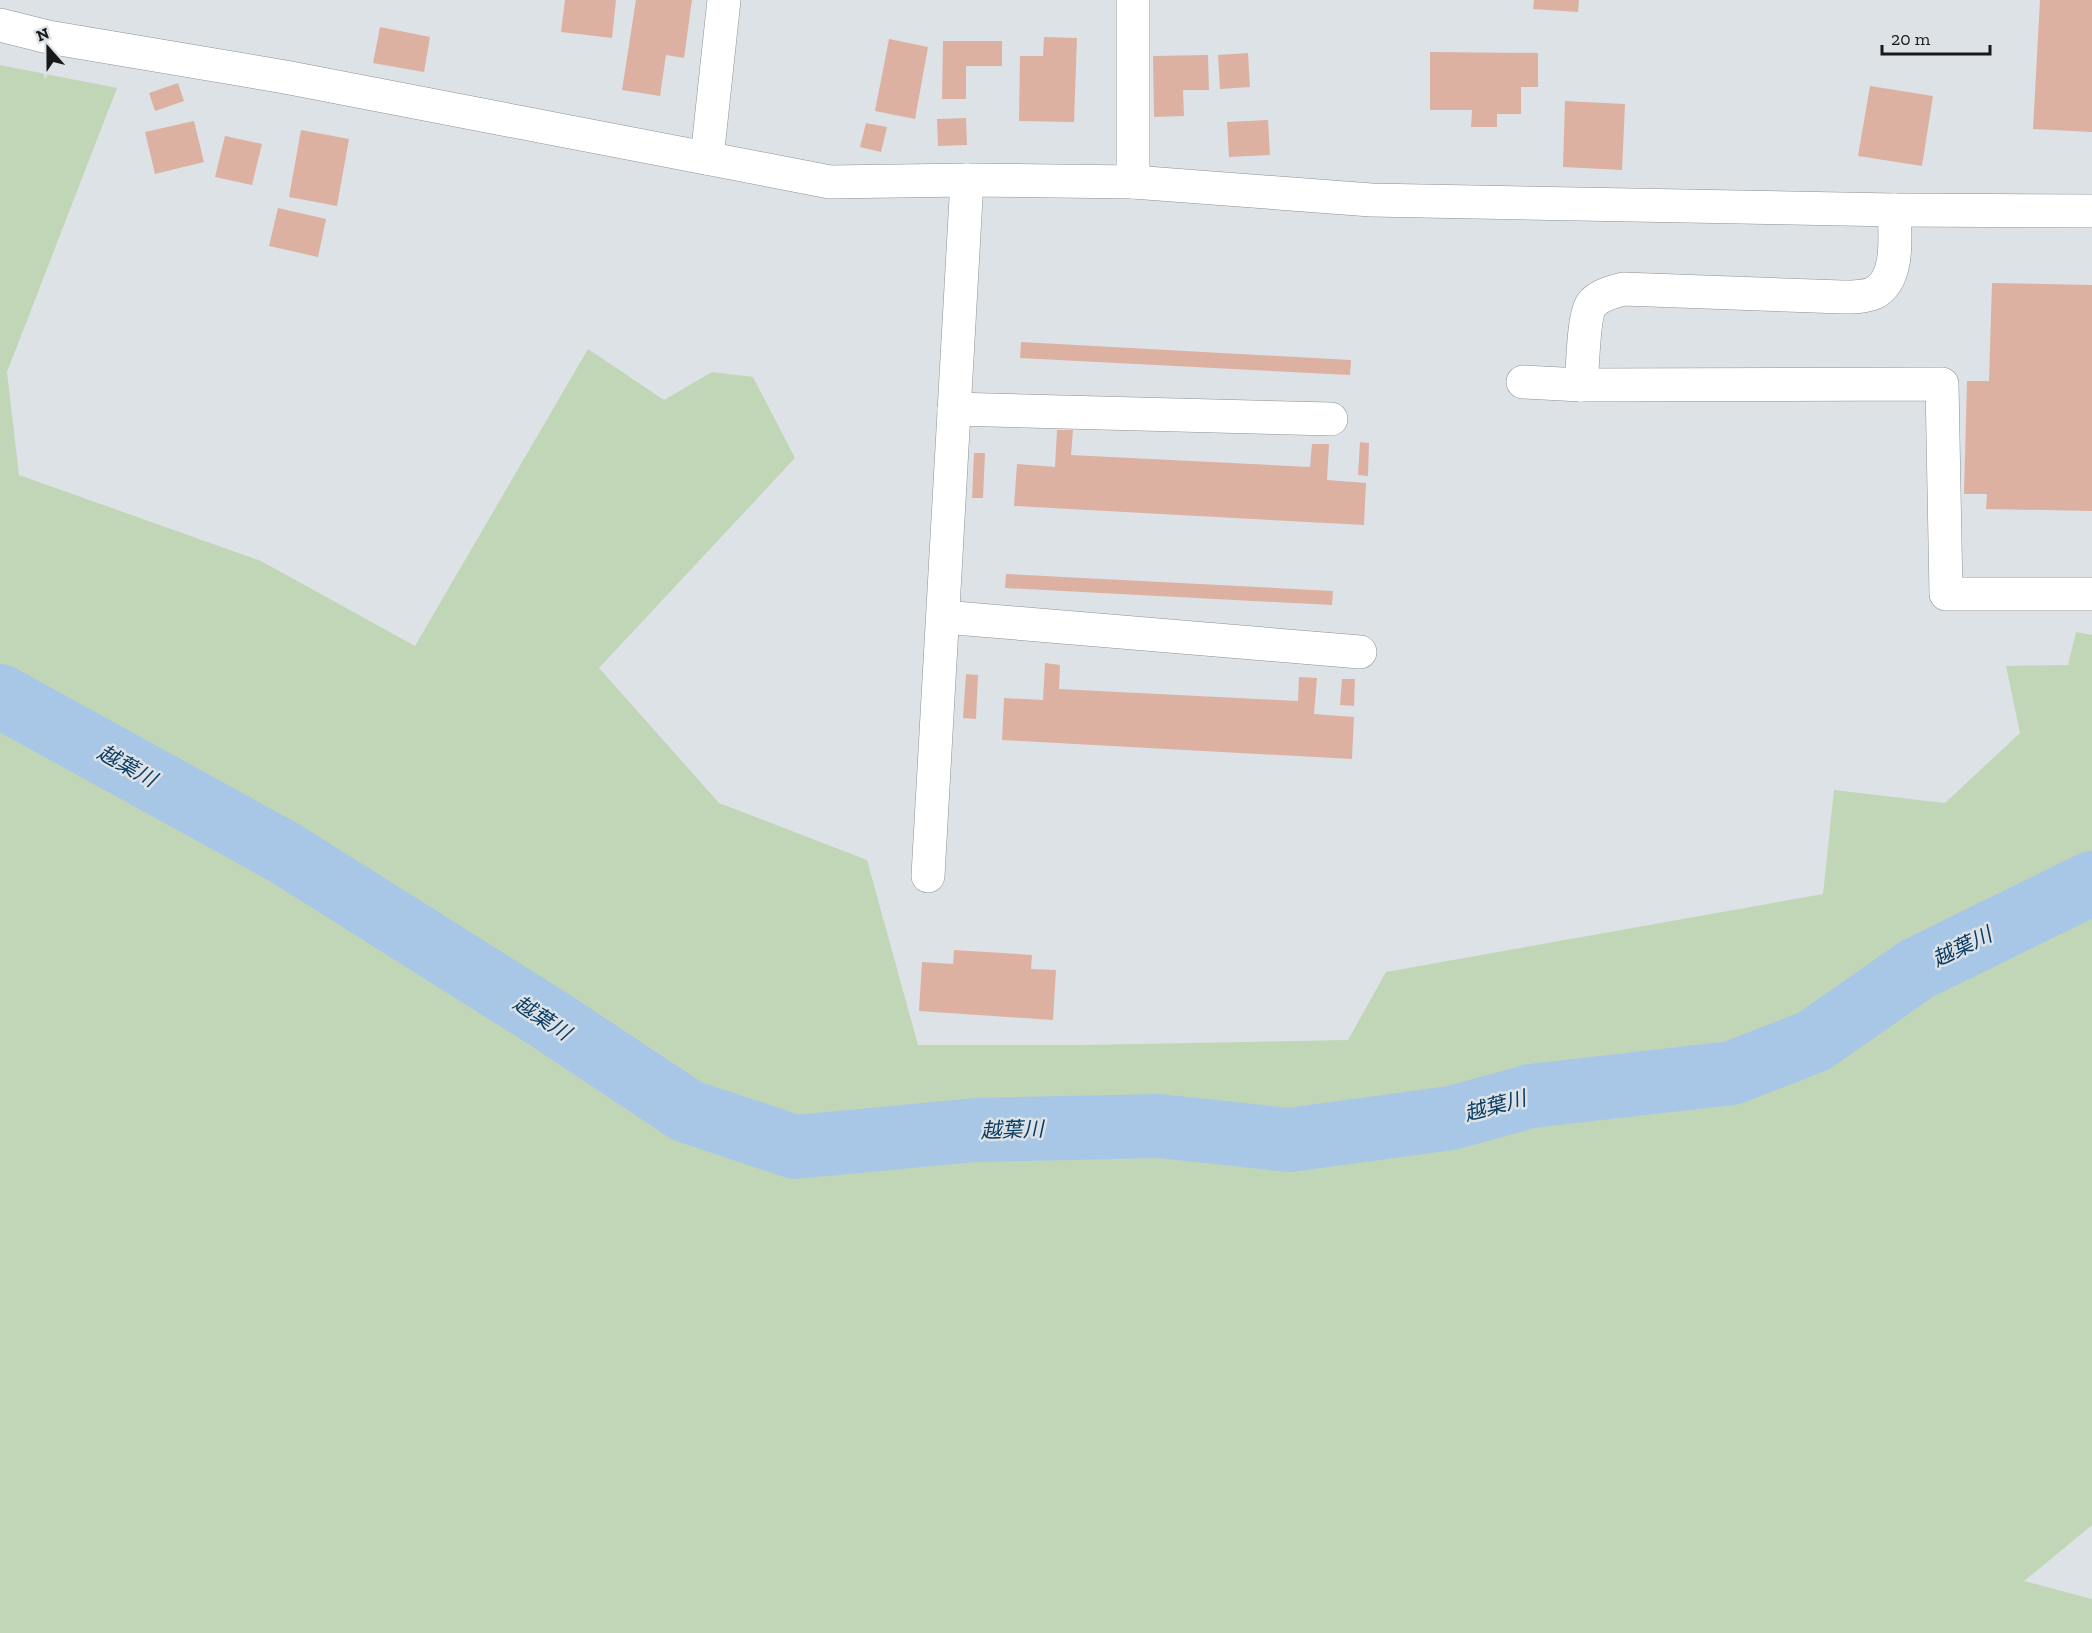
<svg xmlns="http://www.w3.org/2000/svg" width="2092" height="1633" viewBox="0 0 2092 1633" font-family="'Zilla Slab','Noto Sans JP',serif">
  <rect width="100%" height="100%" fill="#dde2e6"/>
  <polygon fill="#c1d6b6" points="0,65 117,88 7,372 19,475 261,561 415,646 588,349 664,400 712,372 753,377 795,458 599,668 719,803 867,860 918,1045 1083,1045 1348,1040 1386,972 1823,894 1834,790 1945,803 2020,733 2006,666 2068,665 2076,632 2092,635 2092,1525 2024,1581 2092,1599 2092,1633 0,1633"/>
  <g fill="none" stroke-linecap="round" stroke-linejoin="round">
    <polyline stroke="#a8c7e6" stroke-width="64" points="0,696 285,853 550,1020 687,1111 795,1147 976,1130 1159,1126 1289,1140 1451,1118 1531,1096 1732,1073 1814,1041 1917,969 2092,883"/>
  </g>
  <g fill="#ddb1a2">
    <polygon points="565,0 616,0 612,38 561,32"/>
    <polygon points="636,0 692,0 684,58 666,55 660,96 622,90"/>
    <polygon points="1534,0 1579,0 1578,12 1533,9"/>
    <polygon points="2040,0 2092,0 2092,132 2033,129"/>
    <polygon points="380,27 430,37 424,72 373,63"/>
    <polygon points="1044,37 1077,38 1074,122 1019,121 1020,56 1043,56"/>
    <polygon points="889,39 928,47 915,119 875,111"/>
    <polygon points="943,41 1002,41 1002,66 966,66 966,99 942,99"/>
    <polygon points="1430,52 1538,53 1538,87 1521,87 1521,114 1497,114 1497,127 1471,127 1472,110 1430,110"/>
    <polygon points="1248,53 1250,87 1220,89 1218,55"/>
    <polygon points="1208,55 1209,90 1183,90 1184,116 1154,117 1153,56"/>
    <polygon points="178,83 184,101 155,111 149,93"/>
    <polygon points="1870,86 1933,96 1922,166 1858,156"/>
    <polygon points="1565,101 1625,104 1622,170 1563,167"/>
    <polygon points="966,118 967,145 938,146 937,119"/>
    <polygon points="1268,120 1270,155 1229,157 1227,122"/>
    <polygon points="194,121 204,162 155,174 145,132"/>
    <polygon points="866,123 887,127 881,152 860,147"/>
    <polygon points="301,130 349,139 337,206 289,197"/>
    <polygon points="225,136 262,144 252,185 215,177"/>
    <polygon points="278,208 326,219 318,257 269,246"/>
    <polygon points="1992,283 2092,285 2092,511 1986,509 1987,494 1964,494 1967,381 1989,381"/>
    <polygon points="1021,342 1351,360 1350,375 1020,358"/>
    <polygon points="1057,430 1073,430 1071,455 1310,467 1312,444 1329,444 1327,480 1366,483 1364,525 1014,506 1017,464 1055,467"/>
    <polygon points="1360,442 1369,443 1368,476 1358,475"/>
    <polygon points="974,453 985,453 983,498 972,498"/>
    <polygon points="1006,574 1333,591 1332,605 1005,588"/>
    <polygon points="1045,663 1060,665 1059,689 1298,701 1299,677 1317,678 1314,714 1354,717 1352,759 1002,740 1004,698 1043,700"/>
    <polygon points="966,674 978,675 976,719 963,718"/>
    <polygon points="1342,679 1355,679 1354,706 1340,705"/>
    <polygon points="954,950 1032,955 1031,969 1056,970 1053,1020 919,1011 922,962 953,964"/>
  </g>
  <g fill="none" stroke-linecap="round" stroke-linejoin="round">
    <g stroke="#8d9195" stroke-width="34">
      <g id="minor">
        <polyline points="1133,0 1133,182"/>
        <polyline points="0,25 48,37 285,77 830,182 967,180 1133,182 1371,200 1894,210 2092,211"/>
        <polyline points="707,158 724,0"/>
        <polyline points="1523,382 1581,385 1942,384 1946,594 2092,594"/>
        <path d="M1581 385C1583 367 1583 315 1592 304 1599 295 1613 292 1623 289L1842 297C1852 297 1865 297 1874 293 1900 280 1895 234 1894 210"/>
        <polyline points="954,409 1331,419"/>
        <polyline points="943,617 1360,652"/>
        <polyline points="928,876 967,180"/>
      </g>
    </g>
    <use href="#minor" stroke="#fff" stroke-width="33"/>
  </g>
  <g text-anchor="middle" stroke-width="5" stroke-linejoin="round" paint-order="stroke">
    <g font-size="21" font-style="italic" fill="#0a3d64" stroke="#dde2e6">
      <text transform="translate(127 766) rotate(29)" y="7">越葉川</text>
      <text transform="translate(1962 947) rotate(-26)" y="7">越葉川</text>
      <text transform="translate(542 1018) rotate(33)" y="7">越葉川</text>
      <text transform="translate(1495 1106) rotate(-15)" y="7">越葉川</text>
      <text transform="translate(1012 1130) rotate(-2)" y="7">越葉川</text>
    </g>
  </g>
  <g transform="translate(48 48) rotate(339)" stroke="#dde2e6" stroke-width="4.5" paint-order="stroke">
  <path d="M0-4.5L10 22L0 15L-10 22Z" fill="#18191b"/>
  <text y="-9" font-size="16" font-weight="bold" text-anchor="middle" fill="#18191b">N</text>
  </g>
  <path d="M1882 45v9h108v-9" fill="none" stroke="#18191b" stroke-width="3"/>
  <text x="1891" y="45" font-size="18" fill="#18191b" stroke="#dde2e6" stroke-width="4.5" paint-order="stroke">20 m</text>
</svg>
